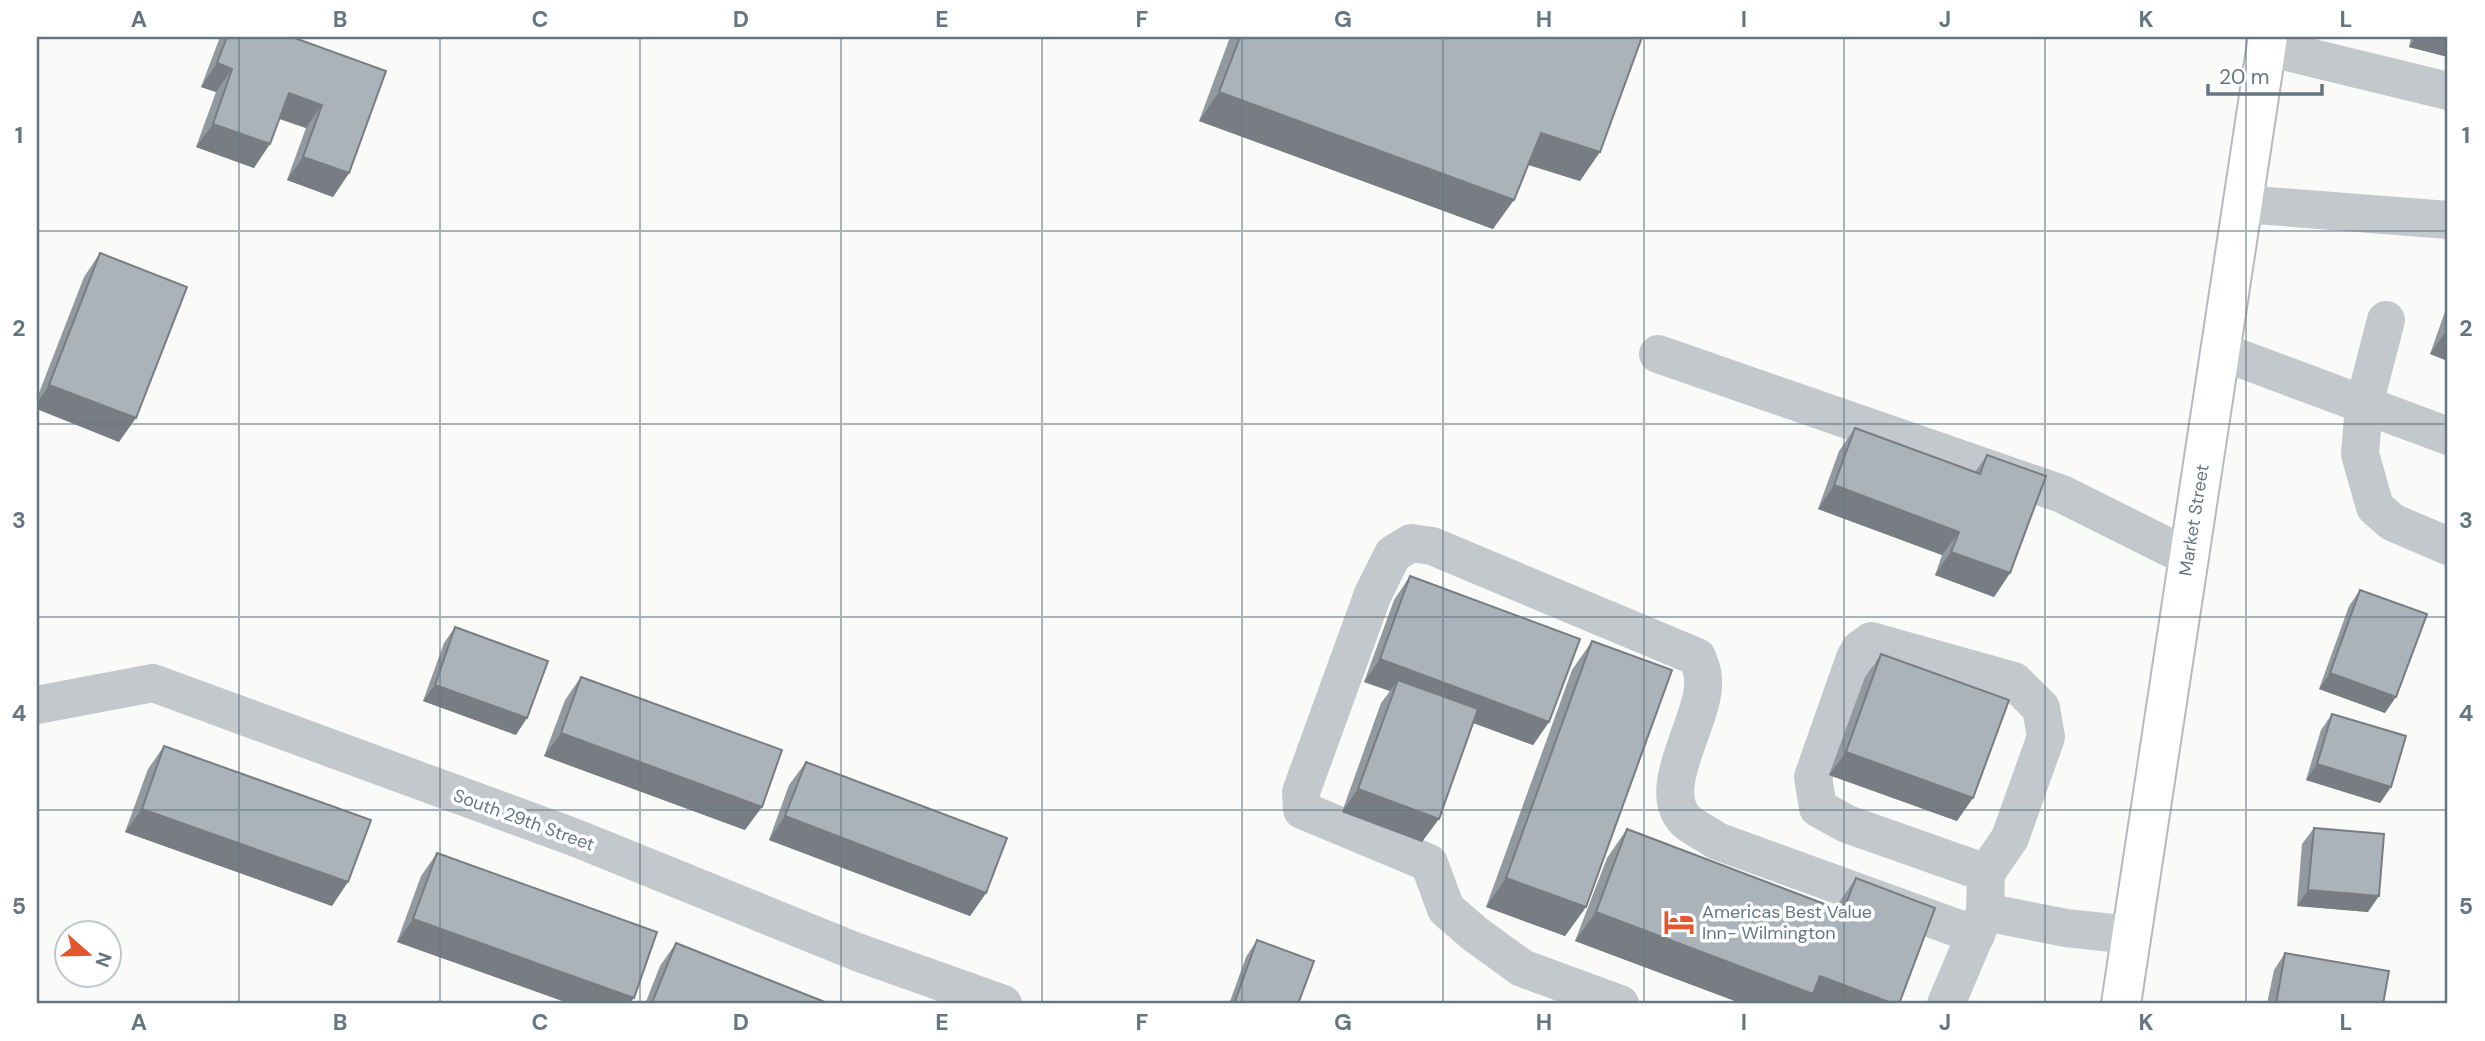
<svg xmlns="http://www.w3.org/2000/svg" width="2485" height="1041" viewBox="0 0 2485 1041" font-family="'DM Sans',sans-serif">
  <rect width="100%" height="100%" fill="#fafaf8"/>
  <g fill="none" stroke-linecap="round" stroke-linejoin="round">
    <g stroke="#b5babe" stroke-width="42">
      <polyline id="major" points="2121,1004 2268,37"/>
    </g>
    <g stroke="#c3c8cc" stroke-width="38">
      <polyline points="2267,47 2448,91"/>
      <polyline points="2243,204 2448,220"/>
      <polyline points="2386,320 2364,405 2360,454 2375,507 2392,522 2448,546"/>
      <polyline points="2220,351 2448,436"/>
      <polyline points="1658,354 2062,494 2188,557"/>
      <polyline points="37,705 153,683 576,838 857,952 1003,1004"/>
      <polyline points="1985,912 2066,928 2131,935"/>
      <path d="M1620 1004 1522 968 1475 934 1446 909 1429 863 1302 810 1301 792 1373 594 1393 554 1411 543 1432 546 1697 657C1699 663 1703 671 1703 678 1707 718 1654 786 1685 820 1693 828 1708 834 1717 841L1976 935"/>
      <polyline points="1946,1004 1985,912 1986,873 2010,838 2046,737 2041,708 2014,681 1871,641 1860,649 1855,658 1813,777 1818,808 1847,824 1986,873"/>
    </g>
    <use href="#major" stroke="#fff" stroke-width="38"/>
  </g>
  <g fill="#929a9f">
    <polygon points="220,37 292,37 349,173 333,197 287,180 306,128 279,119 254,168 196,147 216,92 201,87"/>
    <polygon points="1230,37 1642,37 1580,181 1528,165 1493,229 1199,121"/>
    <polygon points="2411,37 2448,37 2448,57 2409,47"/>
    <polygon points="100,253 119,442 37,409 37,398 84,277"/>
    <polygon points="2448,303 2448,361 2430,354"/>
    <polygon points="1855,428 1975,472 1987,455 2010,573 1994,597 1935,575 1942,555 1818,509 1839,451"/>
    <polygon points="1410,576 1549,722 1533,745 1473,723 1422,842 1342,812 1381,703 1390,691 1364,682 1394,600"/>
    <polygon points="2360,590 2385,713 2319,689 2349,606"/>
    <polygon points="455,627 516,735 423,701 444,643"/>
    <polygon points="1592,641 1586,907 1565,936 1486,907 1572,670"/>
    <polygon points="1881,654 1957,821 1829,775 1865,677"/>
    <polygon points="581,677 745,830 544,756 565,700"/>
    <polygon points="2332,714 2391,787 2380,803 2306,780 2321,730"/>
    <polygon points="164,746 332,906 125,832 148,769"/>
    <polygon points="806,762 986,893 970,916 769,840 789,785"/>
    <polygon points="2314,828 2368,912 2297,906 2302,844"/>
    <polygon points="1627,829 1835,908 1856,878 1899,1004 1743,1004 1575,941 1607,858"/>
    <polygon points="437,853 629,1004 571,1004 397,942 421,876"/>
    <polygon points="1257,940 1298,1004 1229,1004 1246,957"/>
    <polygon points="676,943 830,1004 645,1004 660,966"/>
    <polygon points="2285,953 2383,1004 2267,1004 2274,970"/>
  </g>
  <g fill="#777d82">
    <polygon points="2416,37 2448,37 2448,57 2409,47"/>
    <polygon points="217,63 232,69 216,92 201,87"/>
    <polygon points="1219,92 1514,200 1493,229 1199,121"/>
    <polygon points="289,93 322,105 306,128 272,116"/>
    <polygon points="213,124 270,144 254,168 196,147"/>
    <polygon points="1541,133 1600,152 1580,181 1520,162"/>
    <polygon points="303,157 349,173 333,197 287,180"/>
    <polygon points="2446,331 2448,332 2448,361 2430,354"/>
    <polygon points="49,385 136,418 119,442 37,409 37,403"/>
    <polygon points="1834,485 1959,532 1942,555 1818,509"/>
    <polygon points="1951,552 2010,573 1994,597 1935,575"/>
    <polygon points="1380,659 1549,722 1533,745 1393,693 1398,680 1390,691 1364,682"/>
    <polygon points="2330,673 2396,697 2385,713 2319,689"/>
    <polygon points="435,685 527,718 516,735 423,701"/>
    <polygon points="561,733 762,807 745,830 544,756"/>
    <polygon points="1846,752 1973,798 1957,821 1829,775"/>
    <polygon points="2317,764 2391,787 2380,803 2306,780"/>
    <polygon points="1358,789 1439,819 1422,842 1342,812"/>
    <polygon points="142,809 348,882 332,906 125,832"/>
    <polygon points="785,816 986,893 970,916 769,840"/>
    <polygon points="1506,878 1586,907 1565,936 1486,907"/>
    <polygon points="2308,890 2379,896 2368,912 2297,906"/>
    <polygon points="1596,912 1820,976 1894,1004 1743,1004 1575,941"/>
    <polygon points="413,919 634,998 629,1004 571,1004 397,942"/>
  </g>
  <g fill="#aab3b9" stroke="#777d82" stroke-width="2">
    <polygon points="227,37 292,37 386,71 349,173 303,157 322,105 289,93 270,144 213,124 232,69 217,63"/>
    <polygon points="1240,37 1642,37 1600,152 1541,133 1514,200 1219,92"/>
    <polygon points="100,253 187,287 136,418 49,385"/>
    <polygon points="1855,428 1980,474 1987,455 2046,476 2010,573 1951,552 1959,532 1834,485"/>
    <polygon points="1410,576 1580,639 1549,722 1380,659"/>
    <polygon points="2360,590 2427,614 2396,697 2330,673"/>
    <polygon points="455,627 548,661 527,718 435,685"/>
    <polygon points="1592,641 1672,670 1586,907 1506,878"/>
    <polygon points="1881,654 2009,700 1973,798 1846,752"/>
    <polygon points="581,677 782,750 762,807 561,733"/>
    <polygon points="1398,680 1478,709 1439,819 1358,789"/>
    <polygon points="2332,714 2406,736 2391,787 2317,764"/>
    <polygon points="164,746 371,820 348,882 142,809"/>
    <polygon points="806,762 1007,838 986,893 785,816"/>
    <polygon points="2314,828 2384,834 2379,896 2308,890"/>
    <polygon points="1627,829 1843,911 1856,878 1935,908 1899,1004 1894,1004 1820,976 1813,994 1596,912"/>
    <polygon points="437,853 657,932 634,998 413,919"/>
    <polygon points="1257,940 1314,961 1298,1004 1234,1004"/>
    <polygon points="676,943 830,1004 654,1004 652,1003"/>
    <polygon points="2285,953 2389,971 2383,1004 2276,1004"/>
  </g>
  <path fill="none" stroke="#657683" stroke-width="2" stroke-opacity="0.55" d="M239 37V1004M440 37V1004M640 37V1004M841 37V1004M1042 37V1004M1242 37V1004M1443 37V1004M1644 37V1004M1844 37V1004M2045 37V1004M2246 37V1004M37 231H2448M37 424H2448M37 617H2448M37 810H2448"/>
  <defs>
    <g id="hotel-bare" transform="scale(2.415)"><path d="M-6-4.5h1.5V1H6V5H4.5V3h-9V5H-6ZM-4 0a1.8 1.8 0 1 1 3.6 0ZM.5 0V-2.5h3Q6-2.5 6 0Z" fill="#e4572e" stroke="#fff" stroke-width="2.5" paint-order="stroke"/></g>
  </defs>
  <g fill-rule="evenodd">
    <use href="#hotel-bare" x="1679" y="922"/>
  </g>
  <g text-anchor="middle" stroke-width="7" stroke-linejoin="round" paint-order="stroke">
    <g font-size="18" fill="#657683" stroke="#fff">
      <text transform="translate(2194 520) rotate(-81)" y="6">Market Street</text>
      <text transform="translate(524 820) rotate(20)" y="6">South 29th Street</text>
    </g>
    <g font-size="18" fill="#657683" stroke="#fff" text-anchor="start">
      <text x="1702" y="918">Americas Best Value<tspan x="1702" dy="21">Inn- Wilmington</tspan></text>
    </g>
  </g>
  <rect width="2485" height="1041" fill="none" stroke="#ffffff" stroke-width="77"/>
  <g transform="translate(88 954) rotate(110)"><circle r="33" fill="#ffffff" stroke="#c1c8cd" stroke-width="2"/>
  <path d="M0-5L12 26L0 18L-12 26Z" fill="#e4572e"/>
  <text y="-10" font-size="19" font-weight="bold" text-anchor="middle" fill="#657683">N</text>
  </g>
  <path d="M2208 84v10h114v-10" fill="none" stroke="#657683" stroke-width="3.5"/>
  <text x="2219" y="84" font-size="21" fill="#657683" stroke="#ffffff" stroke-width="5" paint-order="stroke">20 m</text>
  <rect x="38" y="38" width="2408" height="964" fill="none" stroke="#657683" stroke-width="2.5"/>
  <g font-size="23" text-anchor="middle" font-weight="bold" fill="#657683">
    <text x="139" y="27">A</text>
    <text x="340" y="27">B</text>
    <text x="540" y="27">C</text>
    <text x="741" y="27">D</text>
    <text x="942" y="27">E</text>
    <text x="1142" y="27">F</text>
    <text x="1343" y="27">G</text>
    <text x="1544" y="27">H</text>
    <text x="1744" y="27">I</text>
    <text x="1945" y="27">J</text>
    <text x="2146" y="27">K</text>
    <text x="2346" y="27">L</text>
    <text x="19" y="143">1</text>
    <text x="2466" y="143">1</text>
    <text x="19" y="336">2</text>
    <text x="2466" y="336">2</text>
    <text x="19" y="528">3</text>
    <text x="2466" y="528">3</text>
    <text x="19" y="721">4</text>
    <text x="2466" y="721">4</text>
    <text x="19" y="914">5</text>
    <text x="2466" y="914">5</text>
    <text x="139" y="1030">A</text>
    <text x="340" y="1030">B</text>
    <text x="540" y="1030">C</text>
    <text x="741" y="1030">D</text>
    <text x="942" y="1030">E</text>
    <text x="1142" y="1030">F</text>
    <text x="1343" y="1030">G</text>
    <text x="1544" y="1030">H</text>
    <text x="1744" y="1030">I</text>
    <text x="1945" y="1030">J</text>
    <text x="2146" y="1030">K</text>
    <text x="2346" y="1030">L</text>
  </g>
</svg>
